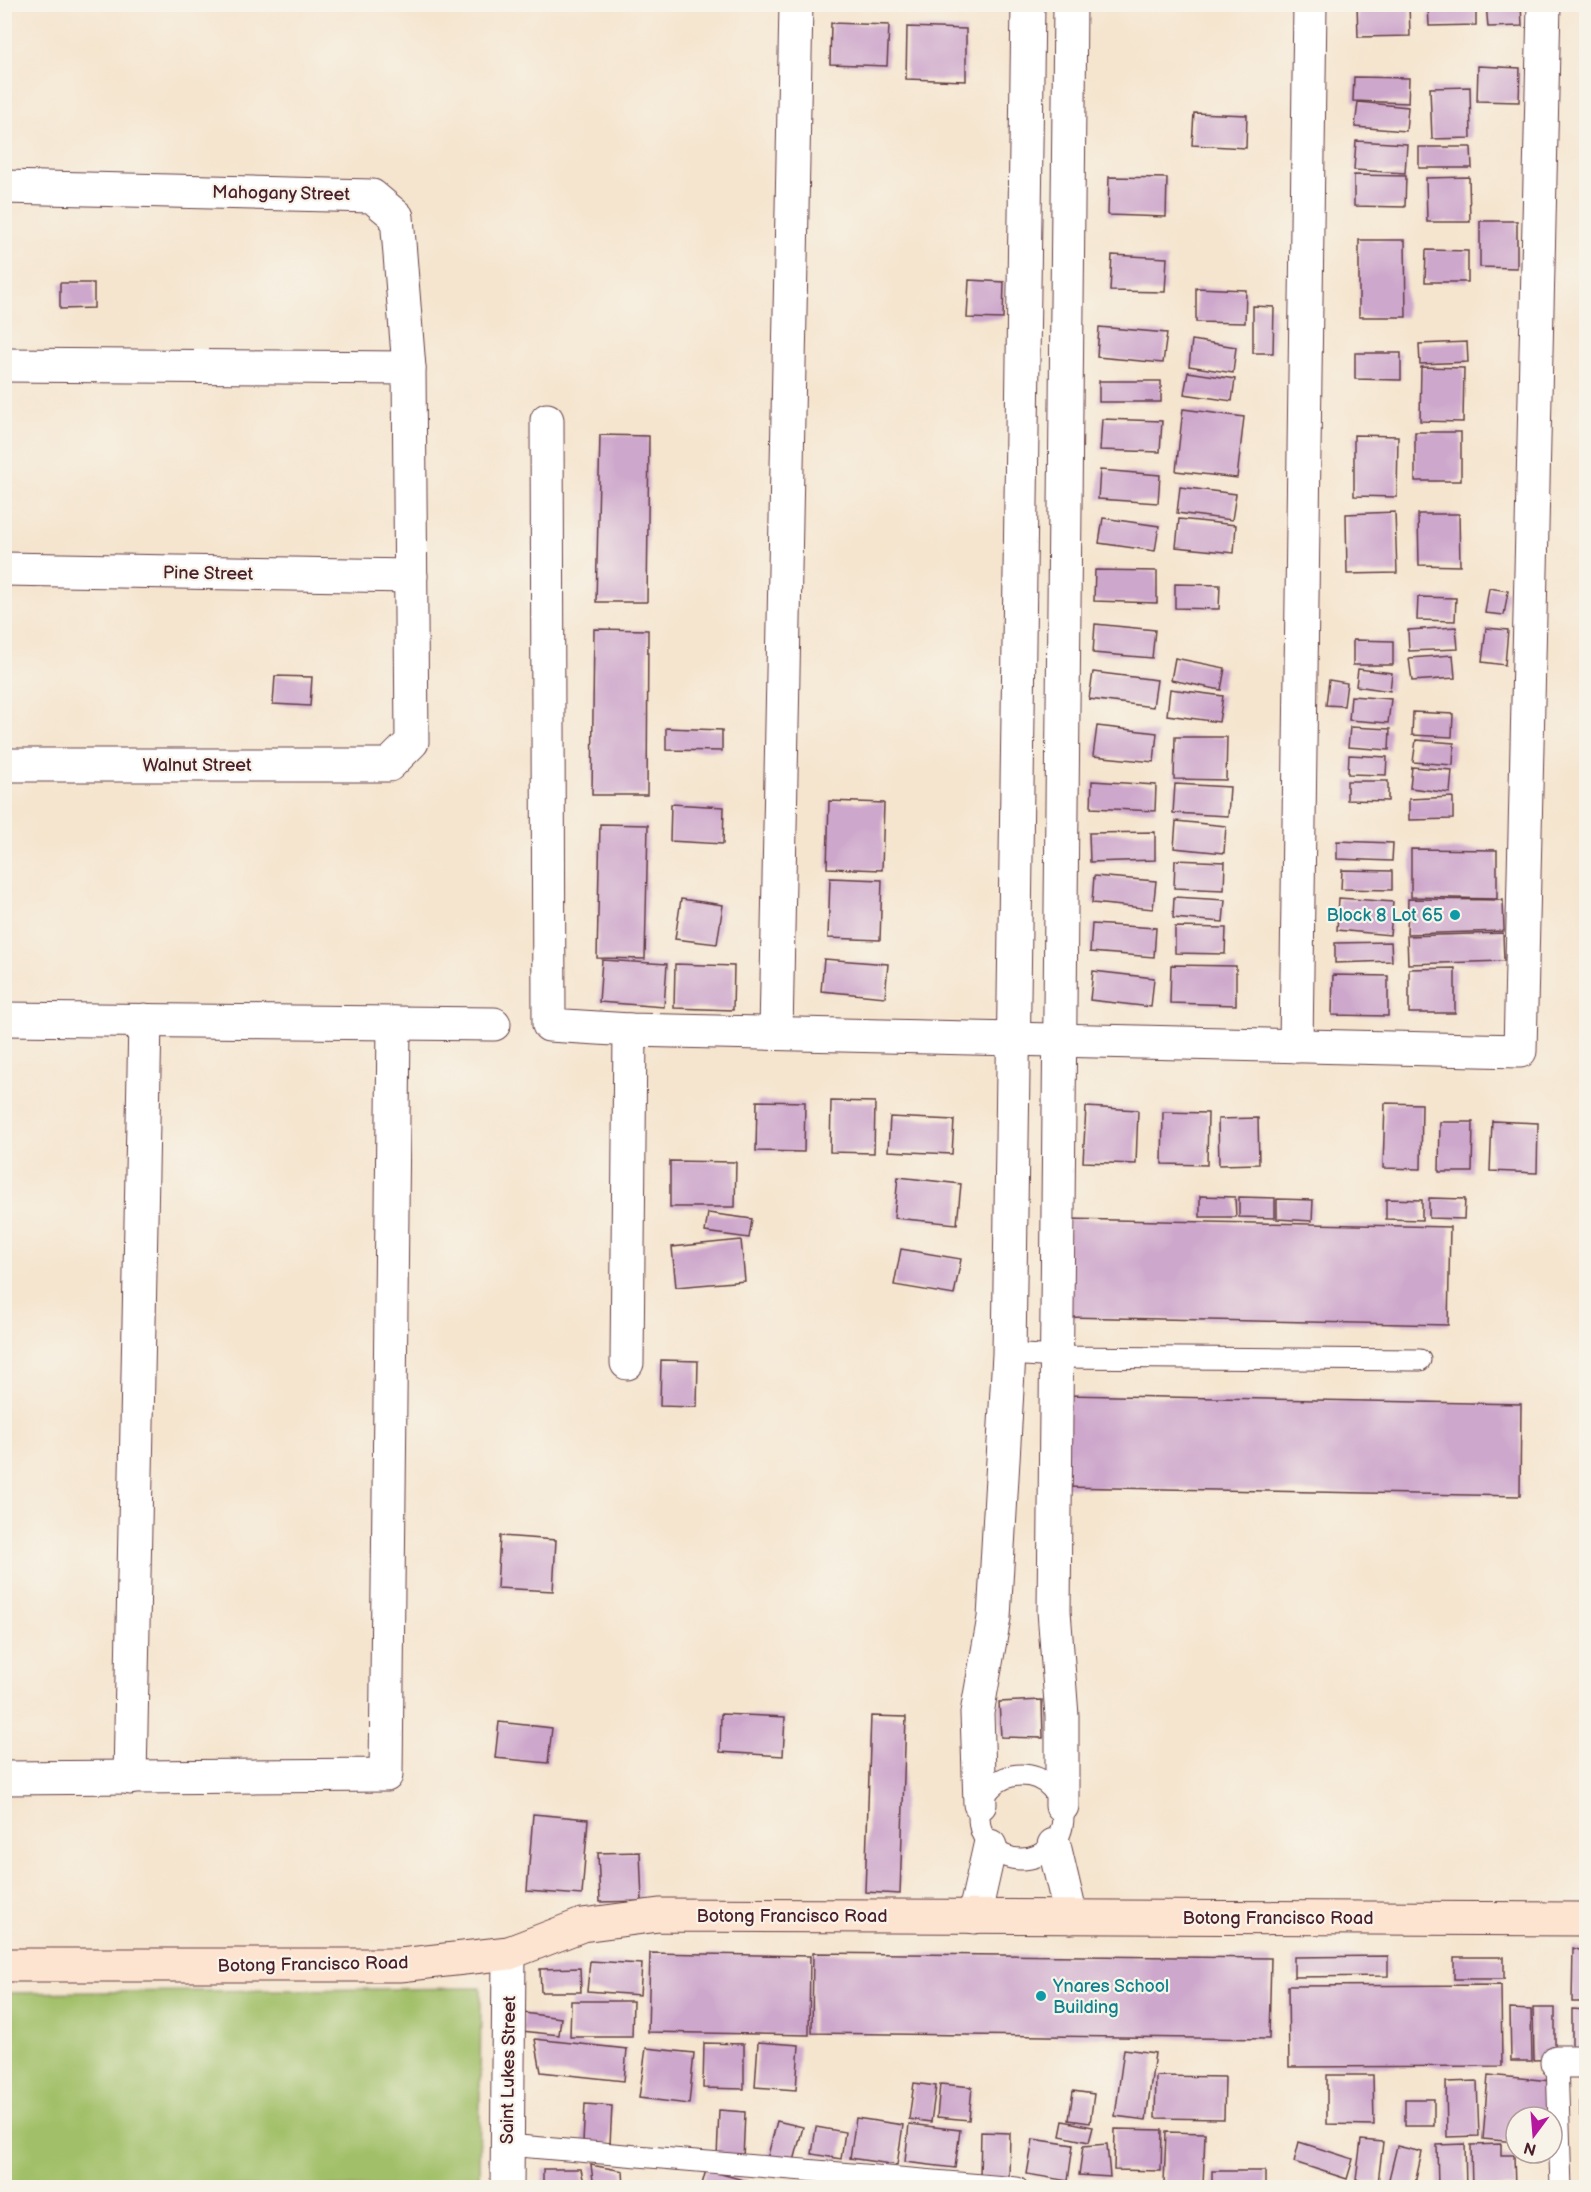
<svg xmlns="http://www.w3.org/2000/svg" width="1591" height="2192" viewBox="0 0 1591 2192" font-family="'Balsamiq Sans',sans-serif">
  <rect width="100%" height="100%" fill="#f7f3e8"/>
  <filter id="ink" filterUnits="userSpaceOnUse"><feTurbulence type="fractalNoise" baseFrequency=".0167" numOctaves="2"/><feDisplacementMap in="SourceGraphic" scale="12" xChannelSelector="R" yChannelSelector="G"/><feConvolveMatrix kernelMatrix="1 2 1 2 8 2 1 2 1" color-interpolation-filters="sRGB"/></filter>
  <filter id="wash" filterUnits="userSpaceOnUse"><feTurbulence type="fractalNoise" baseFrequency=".008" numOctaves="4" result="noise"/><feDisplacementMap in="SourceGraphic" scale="24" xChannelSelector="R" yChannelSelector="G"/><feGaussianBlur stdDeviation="1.35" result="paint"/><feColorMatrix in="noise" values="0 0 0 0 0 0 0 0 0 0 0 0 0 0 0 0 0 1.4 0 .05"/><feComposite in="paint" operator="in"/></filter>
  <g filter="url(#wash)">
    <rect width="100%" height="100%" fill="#f5e5cf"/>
    <polygon fill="#a1bf67" stroke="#766f49" stroke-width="1.5" points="481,1988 479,2187 5,2187 5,1993"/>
    <g id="blocks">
      <g fill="#cea7cc">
        <polygon points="1357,4 1409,4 1410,36 1358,37"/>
        <polygon points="1428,4 1476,4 1476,25 1429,26"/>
        <polygon points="1486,4 1521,4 1522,26 1488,27"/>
        <polygon points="831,23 889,25 887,66 830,64"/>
        <polygon points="907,27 966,29 966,81 906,79"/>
        <polygon points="1478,66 1520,68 1519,102 1477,101"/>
        <polygon points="1354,77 1409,78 1408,103 1353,101"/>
        <polygon points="1470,87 1471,138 1432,139 1430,88"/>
        <polygon points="1358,102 1408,107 1406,131 1355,127"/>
        <polygon points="1194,113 1247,115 1246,148 1192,145"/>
        <polygon points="1356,141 1407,144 1405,173 1354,170"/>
        <polygon points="1419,147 1471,147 1472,168 1419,168"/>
        <polygon points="1354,175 1406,176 1405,207 1354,206"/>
        <polygon points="1109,177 1167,178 1166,217 1108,215"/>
        <polygon points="1469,177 1470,222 1427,222 1426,178"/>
        <polygon points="1480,221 1517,221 1517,268 1480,267"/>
        <polygon points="1359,240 1405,240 1406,317 1359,317"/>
        <polygon points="1426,250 1468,251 1468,282 1425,282"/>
        <polygon points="1112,255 1167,258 1165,292 1110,291"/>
        <polygon points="969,280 1004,282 1003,319 967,318"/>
        <polygon points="60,283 94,283 94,308 60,309"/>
        <polygon points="1196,288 1246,290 1245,323 1196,322"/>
        <polygon points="1253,306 1274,307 1273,353 1253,353"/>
        <polygon points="1099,327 1167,333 1163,363 1097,357"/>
        <polygon points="1192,340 1236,347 1233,373 1189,366"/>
        <polygon points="1467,342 1468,362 1420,364 1419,344"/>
        <polygon points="1355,353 1401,353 1401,380 1355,379"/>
        <polygon points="1421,367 1464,368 1463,422 1420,421"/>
        <polygon points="1188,372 1235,379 1232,401 1184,394"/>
        <rect x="1099" y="381" width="62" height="21"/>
        <polygon points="1183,409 1244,417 1237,478 1176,471"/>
        <polygon points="1102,419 1162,421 1160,452 1100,450"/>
        <rect x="1415" y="432" width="46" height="49"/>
        <polygon points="600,435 649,436 647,602 596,602"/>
        <polygon points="1354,435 1398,436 1397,497 1354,496"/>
        <polygon points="1100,470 1160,475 1158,503 1098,499"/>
        <polygon points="1180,487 1236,494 1232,520 1177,513"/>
        <polygon points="1395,512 1397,573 1347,574 1346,514"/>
        <polygon points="1418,514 1459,514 1460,566 1419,565"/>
        <polygon points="1103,518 1159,526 1155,551 1099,543"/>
        <polygon points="1179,519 1236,525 1234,553 1176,547"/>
        <polygon points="1095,570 1157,571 1157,603 1094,601"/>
        <polygon points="1175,584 1220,585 1219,609 1175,608"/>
        <polygon points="1489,588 1508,591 1504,615 1485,613"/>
        <polygon points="1418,597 1456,598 1455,621 1417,620"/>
        <polygon points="1095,624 1155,630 1152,658 1093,653"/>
        <polygon points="1456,627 1458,649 1409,651 1408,630"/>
        <polygon points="1486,628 1508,630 1505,665 1482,662"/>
        <polygon points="594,629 648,630 647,795 592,795"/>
        <polygon points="1353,640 1393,641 1393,665 1353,665"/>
        <polygon points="1453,655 1455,678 1412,681 1409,658"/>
        <polygon points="1175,658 1225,668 1221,690 1171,680"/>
        <polygon points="1358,669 1392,673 1390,691 1356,686"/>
        <polygon points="1093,672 1157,680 1153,707 1089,699"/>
        <polygon points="275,676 312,677 310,706 273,704"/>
        <polygon points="1329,680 1347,683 1344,706 1326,705"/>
        <polygon points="1170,689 1223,696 1219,722 1167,715"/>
        <polygon points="1351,696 1391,699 1388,723 1349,720"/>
        <polygon points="1413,712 1453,714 1452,737 1412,735"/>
        <polygon points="1097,726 1157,733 1154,762 1093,756"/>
        <polygon points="1350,727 1390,729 1389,750 1348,747"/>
        <polygon points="666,728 722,730 722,751 666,750"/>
        <polygon points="1175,737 1227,737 1226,780 1174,779"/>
        <polygon points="1416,740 1454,743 1453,765 1413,762"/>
        <polygon points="1349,755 1387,757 1386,775 1348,774"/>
        <polygon points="1412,767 1452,770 1450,793 1410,788"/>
        <polygon points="1092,781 1156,785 1155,811 1091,808"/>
        <polygon points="1347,781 1388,781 1388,801 1347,800"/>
        <polygon points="1175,784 1230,787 1228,816 1173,813"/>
        <polygon points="1453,797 1453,819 1409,820 1409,799"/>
        <polygon points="829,801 884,803 882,870 827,868"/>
        <polygon points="671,804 724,807 723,844 670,841"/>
        <polygon points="1176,821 1226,826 1224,853 1174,848"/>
        <polygon points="600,824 648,825 645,959 597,958"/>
        <polygon points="1155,832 1155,860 1090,862 1089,833"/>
        <polygon points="1337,841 1393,843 1392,861 1337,859"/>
        <polygon points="1411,849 1497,850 1497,899 1411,897"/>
        <polygon points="1175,860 1225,862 1224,890 1174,888"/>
        <polygon points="1342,870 1392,871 1392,890 1341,889"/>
        <polygon points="1094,876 1156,881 1153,909 1092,903"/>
        <polygon points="830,878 882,880 880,940 828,938"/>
        <polygon points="1174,897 1225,900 1223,922 1173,918"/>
        <polygon points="1339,898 1393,902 1390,935 1337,930"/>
        <polygon points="681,899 723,905 717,944 675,939"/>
        <polygon points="1408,899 1503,900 1504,931 1407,934"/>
        <polygon points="1092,924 1156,928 1154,957 1090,952"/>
        <polygon points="1175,927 1226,928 1225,954 1175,953"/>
        <polygon points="1503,933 1504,961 1408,964 1407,936"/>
        <polygon points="1391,942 1392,961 1335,963 1335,943"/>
        <polygon points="824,959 888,964 885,997 821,991"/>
        <polygon points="602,960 667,964 664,1007 599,1002"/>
        <polygon points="675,964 734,966 733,1010 674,1008"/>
        <polygon points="1171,965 1236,966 1236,1005 1170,1003"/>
        <polygon points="1455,968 1455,1013 1409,1013 1409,969"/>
        <polygon points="1093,971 1154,978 1151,1007 1090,1000"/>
        <polygon points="1333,975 1388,976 1388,1016 1332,1015"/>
        <polygon points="757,1101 805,1102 804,1152 756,1151"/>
        <polygon points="831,1101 875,1102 874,1153 830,1152"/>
        <polygon points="1385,1103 1422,1104 1421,1169 1383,1168"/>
        <polygon points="1086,1107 1138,1110 1136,1164 1083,1162"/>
        <polygon points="1163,1112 1208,1113 1207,1165 1162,1164"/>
        <polygon points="890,1117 954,1120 952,1154 888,1151"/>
        <polygon points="1258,1118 1259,1164 1219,1165 1218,1119"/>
        <polygon points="1492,1121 1538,1123 1537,1173 1490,1171"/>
        <polygon points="1440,1122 1473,1122 1472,1172 1439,1172"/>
        <polygon points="670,1161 736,1162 735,1207 670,1207"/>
        <polygon points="898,1177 961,1184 957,1224 894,1218"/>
        <polygon points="1200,1196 1235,1197 1236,1217 1200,1217"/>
        <polygon points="1239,1197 1275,1198 1275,1218 1239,1217"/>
        <polygon points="1429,1198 1465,1199 1464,1219 1429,1218"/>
        <polygon points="1277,1199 1313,1200 1312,1221 1277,1219"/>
        <polygon points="1386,1199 1422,1200 1422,1220 1386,1219"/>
        <polygon points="708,1213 752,1219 749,1238 705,1232"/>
        <polygon points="1068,1219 1450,1227 1448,1325 1067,1317"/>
        <polygon points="741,1240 745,1281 676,1287 672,1247"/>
        <polygon points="901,1249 961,1259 954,1295 894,1285"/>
        <polygon points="661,1360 698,1361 697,1407 660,1406"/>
        <polygon points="1065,1395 1521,1404 1520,1496 1063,1487"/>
        <polygon points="500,1536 556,1540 553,1591 497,1588"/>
        <polygon points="1042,1700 1043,1738 1001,1737 999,1702"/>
        <polygon points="721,1714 785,1717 783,1756 720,1752"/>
        <polygon points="871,1716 906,1717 900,1894 865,1892"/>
        <polygon points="499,1722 552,1728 548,1763 495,1758"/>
        <polygon points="533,1814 588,1819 582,1895 527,1891"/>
        <polygon points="640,1852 642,1901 600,1902 598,1853"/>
        <polygon points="1573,1948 1586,1952 1586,2002 1572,2002"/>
        <polygon points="650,1953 810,1956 809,2035 648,2032"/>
        <polygon points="813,1953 1271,1958 1269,2039 812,2033"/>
        <polygon points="1388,1956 1388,1976 1294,1977 1294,1957"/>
        <rect x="1454" y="1957" width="50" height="22"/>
        <polygon points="590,1961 642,1964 640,1995 587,1991"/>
        <polygon points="580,1968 581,1992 541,1992 540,1969"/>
        <polygon points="1501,1985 1502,2066 1289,2067 1288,1986"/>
        <polygon points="571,2001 633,2001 632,2037 570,2037"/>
        <polygon points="1533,2008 1555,2008 1555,2059 1534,2060"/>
        <polygon points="1510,2009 1531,2010 1532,2061 1511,2061"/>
        <polygon points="1572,2009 1586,2010 1586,2050 1572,2049"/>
        <polygon points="524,2013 561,2018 559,2035 522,2031"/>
        <polygon points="535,2039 627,2049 624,2081 541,2072"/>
        <polygon points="758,2042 799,2045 796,2090 755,2087"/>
        <polygon points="704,2043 744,2044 744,2089 703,2088"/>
        <polygon points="646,2048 694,2053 689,2104 639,2098"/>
        <polygon points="1124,2049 1155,2053 1146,2120 1115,2116"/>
        <polygon points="1327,2075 1373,2075 1374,2125 1327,2124"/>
        <polygon points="1488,2075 1551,2081 1548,2117 1516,2117 1516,2142 1483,2139"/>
        <polygon points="1156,2076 1225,2077 1224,2119 1155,2118"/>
        <polygon points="1477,2081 1479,2136 1447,2137 1446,2082"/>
        <polygon points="914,2083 936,2086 931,2122 909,2119"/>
        <polygon points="940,2084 972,2087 969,2120 937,2117"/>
        <polygon points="1580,2085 1586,2085 1586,2117 1580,2116"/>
        <polygon points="1073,2091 1094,2094 1090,2123 1069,2120"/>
        <rect x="1405" y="2099" width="29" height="27"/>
        <polygon points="585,2104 612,2106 610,2144 583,2142"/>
        <polygon points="719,2110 745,2112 743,2158 717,2157"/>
        <polygon points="856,2118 903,2125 897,2165 850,2158"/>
        <polygon points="777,2121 803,2127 793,2165 767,2159"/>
        <polygon points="1063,2121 1093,2127 1089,2142 1060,2136"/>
        <polygon points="909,2124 960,2130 955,2168 905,2162"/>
        <polygon points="816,2127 845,2132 841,2159 812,2154"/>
        <polygon points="1115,2129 1162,2130 1161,2171 1114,2170"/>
        <polygon points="981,2132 1010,2133 1009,2177 980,2177"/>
        <polygon points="1166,2132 1205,2133 1203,2186 1164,2184"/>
        <polygon points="1033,2139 1073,2145 1068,2181 1027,2174"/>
        <polygon points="1361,2140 1383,2142 1378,2183 1356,2180"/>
        <polygon points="1299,2142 1353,2159 1347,2179 1294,2162"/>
        <polygon points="1107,2144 1110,2177 1079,2175 1083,2146"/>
        <polygon points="1465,2144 1466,2188 1438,2188 1437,2145"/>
        <polygon points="1501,2144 1501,2155 1514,2155 1515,2188 1472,2188 1471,2145"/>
        <polygon points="1397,2146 1422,2152 1414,2188 1387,2187"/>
        <polygon points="591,2165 623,2171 624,2188 594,2188"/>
        <polygon points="543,2169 581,2169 585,2188 543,2188"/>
        <polygon points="706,2170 747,2181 746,2188 701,2188"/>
        <rect x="1212" y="2171" width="53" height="17"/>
        <polygon points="777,2184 799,2186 799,2188 777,2188"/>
      </g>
    </g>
  </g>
  <g filter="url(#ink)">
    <use href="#blocks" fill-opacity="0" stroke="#643d44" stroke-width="1.5"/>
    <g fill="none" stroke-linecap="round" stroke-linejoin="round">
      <g stroke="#643d44" stroke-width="23">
        <g id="lane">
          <polyline points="1009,1354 1056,1357 1420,1360"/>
          <circle cx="1021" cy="1817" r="42"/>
          <polyline points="1557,2062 1561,2188"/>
          <polyline points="507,2145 1017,2188"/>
        </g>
      </g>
      <g stroke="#643d44" stroke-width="35">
        <g id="street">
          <polyline points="4,187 372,196 397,217 409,368 412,742 389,765 4,765"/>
          <polyline points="4,365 409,368"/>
          <polyline points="547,420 549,1025 630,1030 1520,1051 1544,4"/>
          <polyline points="4,569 411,576"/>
          <polyline points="4,1019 494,1024"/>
          <polyline points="776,1033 796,4"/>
          <polyline points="1296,1046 1310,4"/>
          <polyline points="627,1363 630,1030"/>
          <polyline points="4,1778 386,1775 394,1023"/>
          <polyline points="130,1778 145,1020"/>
          <polyline points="980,1804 977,1713 994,1618 1009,1354 1028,4"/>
          <polyline points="1062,1806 1062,1716 1054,1611 1070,4"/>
          <polyline points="1054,1845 1071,1917"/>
          <polyline points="974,1917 990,1846"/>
          <polyline points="1557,2062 1586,2062"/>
          <polyline points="507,2188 509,1953"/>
        </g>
      </g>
      <g stroke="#643d44" stroke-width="35">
        <polyline id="secondary" points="4,1965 400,1965 509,1953 582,1925 659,1915 1586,1919"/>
      </g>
      <use href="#lane" stroke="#fff" stroke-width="21"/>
      <use href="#street" stroke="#fff" stroke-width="33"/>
      <use href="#secondary" stroke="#fde4d0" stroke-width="33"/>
    </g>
  </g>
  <g fill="#0f9aa8" stroke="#f7f3e8" stroke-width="2">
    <circle cx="1455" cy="915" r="6"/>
    <circle cx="1041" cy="1996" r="6"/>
  </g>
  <g text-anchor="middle" stroke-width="4.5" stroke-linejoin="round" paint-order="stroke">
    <g font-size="18" fill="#4a1f2b" stroke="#f7f3e8">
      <text transform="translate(281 193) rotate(1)" y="6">Mahogany Street</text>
      <text transform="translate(208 573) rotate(1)" y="6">Pine Street</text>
      <text x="197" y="771">Walnut Street</text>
      <text x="792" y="1922">Botong Francisco Road</text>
      <text x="1278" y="1924">Botong Francisco Road</text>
      <text transform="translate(313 1964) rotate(-1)" y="6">Botong Francisco Road</text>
      <text transform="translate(508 2070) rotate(-89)" y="6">Saint Lukes Street</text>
    </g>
    <g font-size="18" fill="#0d838f" stroke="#f7f3e8" text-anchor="end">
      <text x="1443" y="921">Block 8 Lot 65</text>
      <text x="1053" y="1992" text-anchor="start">Ynares School<tspan x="1053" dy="21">Building</tspan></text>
    </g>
  </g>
  <rect width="1591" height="2192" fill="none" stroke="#f7f3e8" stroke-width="24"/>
  <g transform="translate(1534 2135) rotate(196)"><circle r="28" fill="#f7f3e8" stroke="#b29e9c" stroke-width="1.5"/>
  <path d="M0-4.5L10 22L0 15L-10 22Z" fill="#b5179e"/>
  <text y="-9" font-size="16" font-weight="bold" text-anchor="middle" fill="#4a1f2b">N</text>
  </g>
</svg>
